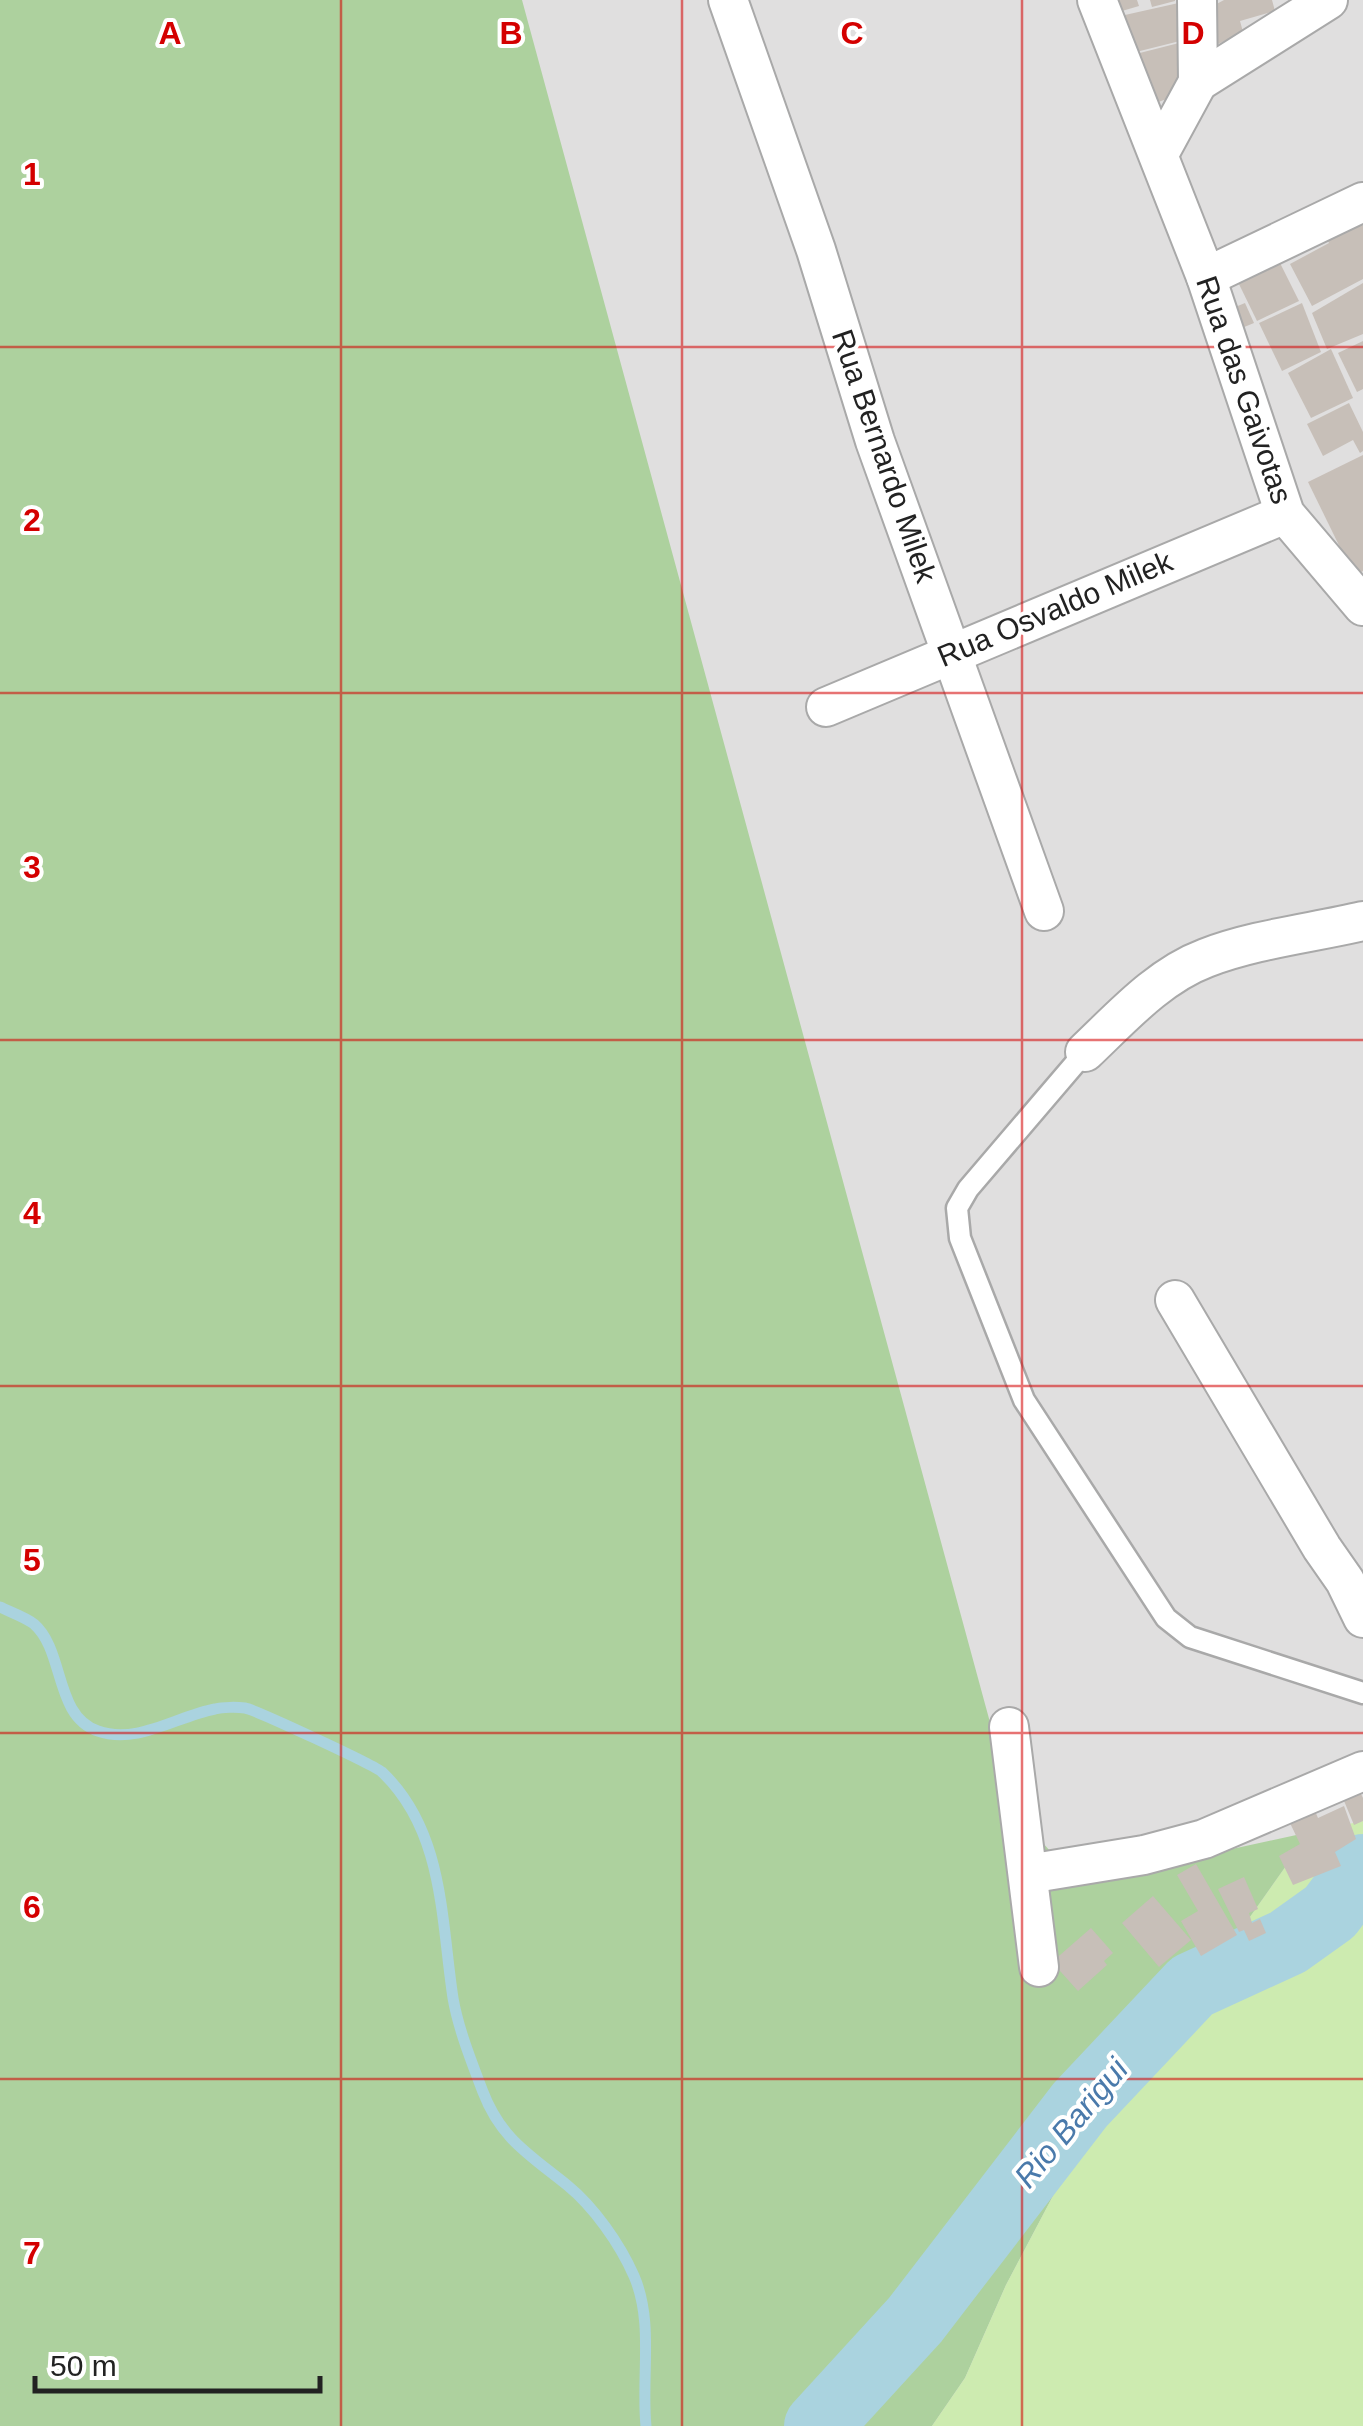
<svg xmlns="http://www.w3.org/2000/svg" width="1363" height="2426" viewBox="0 0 1363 2426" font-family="Arial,sans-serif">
  <rect width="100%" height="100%" fill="#f2efe9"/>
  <polygon fill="#e0dfdf" points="233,0 1363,0 1363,2084 1075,2007"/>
  <polygon fill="#cdebb0" points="1363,1821 1363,2426 932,2426 965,2378 1006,2285 1054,2194 1310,1832"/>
  <polygon fill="#add19e" points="0,0 522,0 991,1726 1024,1821 1056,1858 1131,1871 1310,1832 1054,2194 1006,2285 965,2378 932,2426 0,2426"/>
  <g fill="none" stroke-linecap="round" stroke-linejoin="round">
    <path stroke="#aad3df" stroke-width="11" d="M0 1607C10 1612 25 1617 34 1624 65 1651 54 1716 98 1731 137 1745 177 1716 215 1709 223 1707 237 1707 245 1708 256 1710 374 1765 382 1772 444 1831 441 1919 453 1998 458 2028 472 2063 483 2092 501 2139 530 2155 567 2185 594 2207 620 2244 634 2276 654 2322 641 2377 646 2426"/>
    <polyline stroke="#aad3df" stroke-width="68" points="818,2426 915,2320 1080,2105 1192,1986 1288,1942 1330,1912 1363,1868"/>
  </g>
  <g fill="#c7bfb8">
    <polygon points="1100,0 1137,0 1139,6 1105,16"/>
    <polygon points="1150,0 1175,0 1175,1 1152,7"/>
    <polygon points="1224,0 1272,0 1275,11 1240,21 1243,32 1218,44 1213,6"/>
    <polygon points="1183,2 1180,41 1120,56 1107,19"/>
    <polygon points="1179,43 1178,95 1147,106 1124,57"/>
    <polygon points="1356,214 1363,226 1363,279 1312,306 1290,264 1329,243 1323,232"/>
    <polygon points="1277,257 1299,301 1257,321 1236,278"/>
    <polygon points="1363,283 1363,334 1327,349 1312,313"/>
    <polygon points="1245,303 1254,323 1232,332 1223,312"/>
    <polygon points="1302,303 1321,352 1282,371 1259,323"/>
    <polygon points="1363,341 1363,389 1357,392 1338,353"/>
    <polygon points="1331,349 1353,398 1311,418 1288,373"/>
    <polygon points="1349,403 1363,432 1363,451 1360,453 1353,440 1323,456 1307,424"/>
    <polygon points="1363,455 1363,571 1354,576 1308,482"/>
    <polygon points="1359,1790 1363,1798 1363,1821 1354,1825 1342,1796"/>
    <polygon points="1344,1806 1356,1839 1335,1852 1341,1866 1293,1885 1279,1856 1300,1844 1290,1823 1315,1811 1318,1818"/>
    <polygon points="1196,1864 1237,1935 1201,1956 1181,1921 1198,1911 1177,1875"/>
    <polygon points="1244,1877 1258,1909 1249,1913 1252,1923 1260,1919 1266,1933 1249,1941 1244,1930 1239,1932 1218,1889"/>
    <polygon points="1153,1896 1191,1940 1159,1967 1122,1923"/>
    <polygon points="1091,1928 1113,1953 1104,1961 1107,1965 1078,1991 1052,1962"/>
  </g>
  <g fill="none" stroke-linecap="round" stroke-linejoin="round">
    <g stroke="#a9a9a9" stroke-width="25">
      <polyline id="lane" points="1085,1052 968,1189 957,1208 960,1238 1024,1400 1166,1618 1190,1637 1363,1693"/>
    </g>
    <g stroke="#a9a9a9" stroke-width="42">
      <g id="street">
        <polyline points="728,0 816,250 875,441 1044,911"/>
        <polyline points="1097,0 1206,277 1285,514 1363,606"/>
        <polyline points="1198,82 1328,0"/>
        <polyline points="1160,152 1198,82 1197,0"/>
        <polyline points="1206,277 1363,202"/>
        <polyline points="826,707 1285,514"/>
        <path d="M1085 1052C1121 1018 1158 976 1206 958 1255 939 1312 933 1363 921"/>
        <polyline points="1175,1300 1322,1548 1345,1581 1363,1618"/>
        <polyline points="1009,1727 1039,1967"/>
        <polyline points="1028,1874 1144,1855 1204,1839 1363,1771"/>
      </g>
    </g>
    <use href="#lane" stroke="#fff" stroke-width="20"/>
    <use href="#street" stroke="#fff" stroke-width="38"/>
  </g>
  <path fill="none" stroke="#d40000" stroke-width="2.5" stroke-opacity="0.55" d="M341 0V2426M682 0V2426M1022 0V2426M0 347H1363M0 693H1363M0 1040H1363M0 1386H1363M0 1733H1363M0 2079H1363"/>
  <g text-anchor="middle" stroke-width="8" stroke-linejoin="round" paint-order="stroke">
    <g font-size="30" fill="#222" stroke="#fff">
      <text transform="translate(1244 390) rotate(71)" y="10">Rua das Gaivotas</text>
      <text transform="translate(884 456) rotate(71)" y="10">Rua Bernardo Milek</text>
      <text transform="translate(1055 609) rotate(-23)" y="10">Rua Osvaldo Milek</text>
    </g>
    <g font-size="32" font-style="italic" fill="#4a7aab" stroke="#fff">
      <text transform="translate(1071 2123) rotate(-50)" y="11">Rio Barigui</text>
    </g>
  </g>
  <g font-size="32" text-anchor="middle" font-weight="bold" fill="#d40000" stroke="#fff" stroke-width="8" stroke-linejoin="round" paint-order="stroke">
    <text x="170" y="44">A</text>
    <text x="511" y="44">B</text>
    <text x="852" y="44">C</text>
    <text x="1193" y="44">D</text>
    <text x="32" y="185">1</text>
    <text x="32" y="531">2</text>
    <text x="32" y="878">3</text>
    <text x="32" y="1224">4</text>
    <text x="32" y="1571">5</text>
    <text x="32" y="1918">6</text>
    <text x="32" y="2264">7</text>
  </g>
  <path d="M35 2376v15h285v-15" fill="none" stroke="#222222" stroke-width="5"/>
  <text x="50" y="2376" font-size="30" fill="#222222" stroke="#ffffff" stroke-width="8" paint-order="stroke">50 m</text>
</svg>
